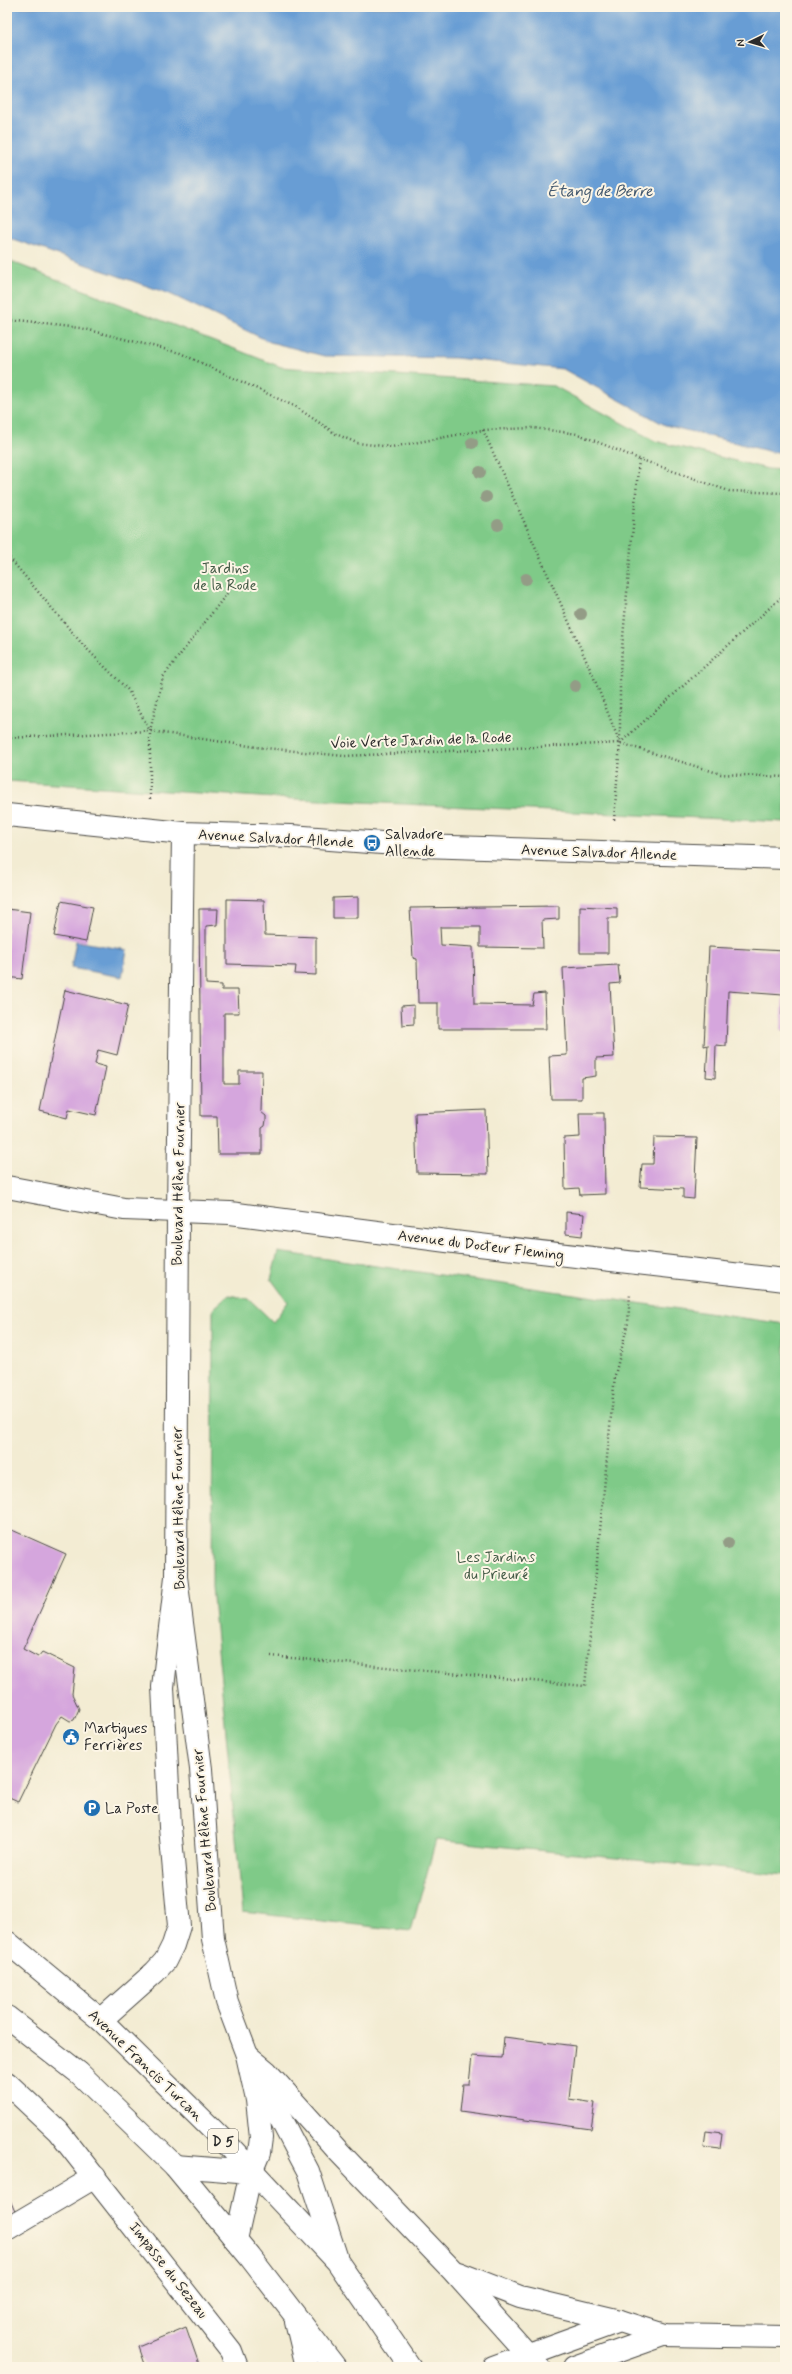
<svg xmlns="http://www.w3.org/2000/svg" width="792" height="2374" viewBox="0 0 792 2374" font-family="Mynerve,sans-serif">
  <rect width="100%" height="100%" fill="#fcf5e5"/>
  <filter id="ink" filterUnits="userSpaceOnUse"><feTurbulence type="fractalNoise" baseFrequency=".025" numOctaves="2"/><feDisplacementMap in="SourceGraphic" scale="8" xChannelSelector="R" yChannelSelector="G"/><feConvolveMatrix kernelMatrix="1 2 1 2 8 2 1 2 1" color-interpolation-filters="sRGB"/></filter>
  <filter id="wash" filterUnits="userSpaceOnUse"><feTurbulence type="fractalNoise" baseFrequency=".012" numOctaves="4" result="noise"/><feDisplacementMap in="SourceGraphic" scale="16" xChannelSelector="R" yChannelSelector="G"/><feGaussianBlur stdDeviation="0.9" result="paint"/><feColorMatrix in="noise" values="0 0 0 0 0 0 0 0 0 0 0 0 0 0 0 0 0 1.4 0 .05"/><feComposite in="paint" operator="in"/></filter>
  <g filter="url(#wash)">
    <rect width="100%" height="100%" fill="#f3ecd3"/>
    <g fill="#7fca88" stroke="#557a5a">
      <polygon points="7,260 281,367 554,386 655,441 768,469 785,470 785,822 275,798 7,781"/>
      <polygon points="278,1252 785,1324 785,1875 436,1840 411,1931 243,1912 212,1587 213,1309 229,1295 249,1299 273,1322 288,1302 271,1279"/>
    </g>
    <g fill="#679dd4" stroke="#496480">
      <polygon points="7,7 785,7 785,452 772,452 665,425 563,369 455,358 324,356 270,342 170,294 7,237"/>
      <polygon points="76,941 127,950 122,977 71,968"/>
    </g>
    <g id="blocks">
      <g fill="#d5a6dd">
        <polygon points="358,897 358,918 333,918 333,898"/>
        <polygon points="227,899 264,900 265,935 316,937 316,975 295,974 296,966 227,964"/>
        <polygon points="61,901 93,907 86,942 54,936"/>
        <polygon points="559,906 559,919 542,920 543,948 480,947 480,927 440,927 441,945 473,947 474,1004 532,1005 534,994 545,993 546,1029 438,1029 438,1003 418,1003 417,959 413,958 410,908"/>
        <polygon points="580,906 617,908 617,918 608,918 608,953 580,953"/>
        <polygon points="7,909 30,912 22,979 7,977"/>
        <polygon points="199,909 218,909 217,925 206,926 206,984 222,985 222,990 238,990 239,1013 224,1013 224,1084 239,1084 239,1071 262,1071 261,1112 266,1116 266,1120 265,1126 262,1128 262,1154 218,1154 217,1116 201,1116"/>
        <polygon points="709,947 785,951 785,1030 781,1030 783,995 728,991 726,1046 716,1045 715,1078 706,1077 708,1045 704,1046"/>
        <polygon points="618,965 620,983 610,984 614,1057 596,1058 596,1076 582,1078 582,1099 551,1099 549,1056 567,1055 563,968"/>
        <polygon points="65,990 128,1005 117,1055 98,1050 95,1064 106,1067 96,1115 69,1109 67,1118 40,1111"/>
        <polygon points="414,1005 414,1024 402,1025 401,1006"/>
        <polygon points="486,1110 488,1174 417,1173 415,1113"/>
        <polygon points="579,1113 604,1113 605,1194 580,1195 579,1188 565,1189 564,1138 580,1137"/>
        <polygon points="654,1137 697,1138 694,1199 683,1198 683,1189 640,1187 642,1164 653,1164"/>
        <polygon points="566,1212 584,1214 582,1236 566,1234"/>
        <polygon points="12,1530 66,1554 23,1649 38,1657 42,1652 75,1668 72,1694 79,1709 74,1720 70,1721 62,1716 56,1724 18,1802 7,1797 7,1532 9,1533"/>
        <polygon points="504,2037 575,2046 569,2099 595,2103 591,2129 460,2111 463,2084 469,2084 472,2056 502,2058"/>
        <polygon points="706,2131 722,2133 720,2149 704,2147"/>
        <polygon points="7,2193 16,2214 7,2218"/>
        <polygon points="186,2327 200,2367 145,2367 138,2347"/>
      </g>
    </g>
  </g>
  <g filter="url(#ink)">
    <use href="#blocks" fill-opacity="0" stroke="#494844" stroke-width="1"/>
    <g fill="none" stroke-linecap="round" stroke-linejoin="round">
      <g stroke="#494844" stroke-width="24">
        <g id="minor">
          <polyline points="249,2057 267,2072 339,2152 453,2271 539,2367"/>
          <polyline points="7,2083 58,2131 231,2351 237,2367"/>
          <polyline points="7,2229 95,2177"/>
          <polyline points="458,2273 520,2297 620,2321"/>
          <polyline points="493,2367 620,2321 664,2335 785,2337"/>
          <polyline points="574,2367 664,2335"/>
        </g>
      </g>
      <g stroke="#494844" stroke-width="24">
        <g id="secondary">
          <polyline points="7,815 183,833 291,836 421,846 785,858"/>
          <polyline points="183,833 178,1212 176,1577 201,1769 213,1939 227,2002 247,2055 257,2100 261,2138 259,2153 251,2172"/>
          <polyline points="7,1187 124,1209 230,1213 462,1243 785,1280"/>
        </g>
      </g>
      <g stroke="#494844" stroke-width="24">
        <g id="primary">
          <polyline points="7,1942 101,2020 228,2145 337,2261 410,2367"/>
          <polyline points="7,2017 79,2073 175,2166 250,2257 335,2367"/>
          <polyline points="101,2020 155,1972 165,1961 173,1945 179,1926 170,1827 163,1687 176,1577"/>
          <polyline points="247,2055 308,2171 336,2256"/>
          <polyline points="175,2166 251,2172 236,2240"/>
          <polyline points="296,2321 307,2367"/>
        </g>
      </g>
      <g stroke="#494844" stroke-width="2.5" stroke-dasharray="1 3" stroke-linecap="butt">
        <polyline points="7,320 80,328 180,353 296,407 336,434 357,443 392,447 483,430 533,428 578,434 639,459 729,491 785,493"/>
        <polyline points="483,430 594,678 619,741"/>
        <polyline points="7,555 83,645 128,690 150,731"/>
        <polyline points="7,738 150,731 256,747 344,756 620,743 721,774 785,777"/>
        <polyline points="620,743 785,594"/>
        <polyline points="150,799 150,731 163,677 235,583"/>
        <polyline points="614,820 620,743 620,671 639,459"/>
        <polyline points="271,1656 585,1686 615,1375 628,1323 630,1294"/>
      </g>
      <use href="#minor" stroke="#fff" stroke-width="22"/>
      <use href="#secondary" stroke="#fff" stroke-width="22"/>
      <use href="#primary" stroke="#fff" stroke-width="22"/>
    </g>
    <g fill="#939c86">
      <circle cx="472" cy="443" r="6"/>
      <circle cx="480" cy="472" r="6"/>
      <circle cx="486" cy="497" r="6"/>
      <circle cx="498" cy="525" r="6"/>
      <circle cx="526" cy="579" r="6"/>
      <circle cx="581" cy="614" r="6"/>
      <circle cx="575" cy="686" r="6"/>
      <circle cx="728" cy="1543" r="6"/>
    </g>
  </g>
  <defs>
    <g id="bus-disc" transform="scale(0.9)"><circle r="9.5" fill="#1f6fb2" stroke="#fcf5e5"/><path d="M-5-6H5V4H4V6H2V4H-2V6H-4V4H-5ZM-3.5-4V0h7V-4ZM-3.5 1.2v1.5H-2V1.2ZM2 1.2v1.5H3.5V1.2Z" fill="#fff"/></g>
    <g id="civic-disc" transform="scale(0.9)"><circle r="9.5" fill="#1f6fb2" stroke="#fcf5e5"/><path d="M-.6-6.5H3V-4.5H.6V-3L4-1V1h2V6H-6V1h2V-1L-.6-3ZM-1.2 2.5V6h2.4V2.5Z" fill="#fff"/></g>
    <g id="parking-disc" transform="scale(0.9)"><circle r="9.5" fill="#1f6fb2" stroke="#fcf5e5"/><path d="M-3.5-5.5H1a3.5 3.5 0 0 1 0 7H-1V5.5H-3.5ZM-1-3.4V-.6H.8a1.4 1.4 0 0 0 0-2.8Z" fill="#fff"/></g>
  </defs>
  <g fill-rule="evenodd">
    <use href="#bus-disc" x="372" y="843"/>
    <use href="#civic-disc" x="71" y="1737"/>
    <use href="#parking-disc" x="92" y="1808"/>
  </g>
  <g text-anchor="middle" stroke-width="4" stroke-linejoin="round" paint-order="stroke">
    <rect fill="#fcf5e5" stroke="#6a6863" stroke-width="1" x="208" y="2129" width="30" height="24" rx="3"/>
    <g font-size="14" font-weight="bold" fill="#2b2b2b">
      <text x="223" y="2146">D 5</text>
    </g>
    <g font-size="15" fill="#445b47" stroke="#fcf5e5">
      <text x="225" y="573">Jardins<tspan x="225" dy="17">de la Rode</tspan></text>
      <text x="496" y="1562">Les Jardins<tspan x="496" dy="17">du Prieuré</tspan></text>
    </g>
    <g font-size="15" fill="#2b2b2b" stroke="#fcf5e5">
      <text transform="translate(421 740) rotate(-2)" y="5">Voie Verte Jardin de la Rode</text>
      <text transform="translate(276 838) rotate(3)" y="5">Avenue Salvador Allende</text>
      <text transform="translate(599 852) rotate(2)" y="5">Avenue Salvador Allende</text>
      <text transform="translate(178 1184) rotate(-89)" y="5">Boulevard Hélène Fournier</text>
      <text transform="translate(481 1245) rotate(7)" y="5">Avenue du Docteur Fleming</text>
      <text transform="translate(178 1508) rotate(-91)" y="5">Boulevard Hélène Fournier</text>
      <text transform="translate(204 1830) rotate(-95)" y="5">Boulevard Hélène Fournier</text>
      <text transform="translate(146 2065) rotate(44)" y="5">Avenue Francis Turcan</text>
      <text transform="translate(169 2270) rotate(52)" y="5">Impasse du Sezeau</text>
    </g>
    <g font-size="15" fill="#2b2b2b" stroke="#fcf5e5" text-anchor="start">
      <text x="385" y="839">Salvadore<tspan x="385" dy="17">Allende</tspan></text>
      <text x="84" y="1733">Martigues<tspan x="84" dy="17">Ferrières</tspan></text>
      <text x="105" y="1813">La Poste</text>
    </g>
    <g font-size="16" font-style="italic" fill="#43596f" stroke="#fcf5e5">
      <text x="600" y="196">Étang de Berre</text>
    </g>
  </g>
  <rect width="792" height="2374" fill="none" stroke="#fcf5e5" stroke-width="24"/>
  <g transform="translate(750 42) rotate(265)" stroke="#fcf5e5" stroke-width="3" paint-order="stroke">
  <path d="M0-3L7 15L0 10L-7 15Z" fill="#2b2b2b"/>
  <text y="-6" font-size="11" font-weight="bold" text-anchor="middle" fill="#2b2b2b">N</text>
  </g>
</svg>
